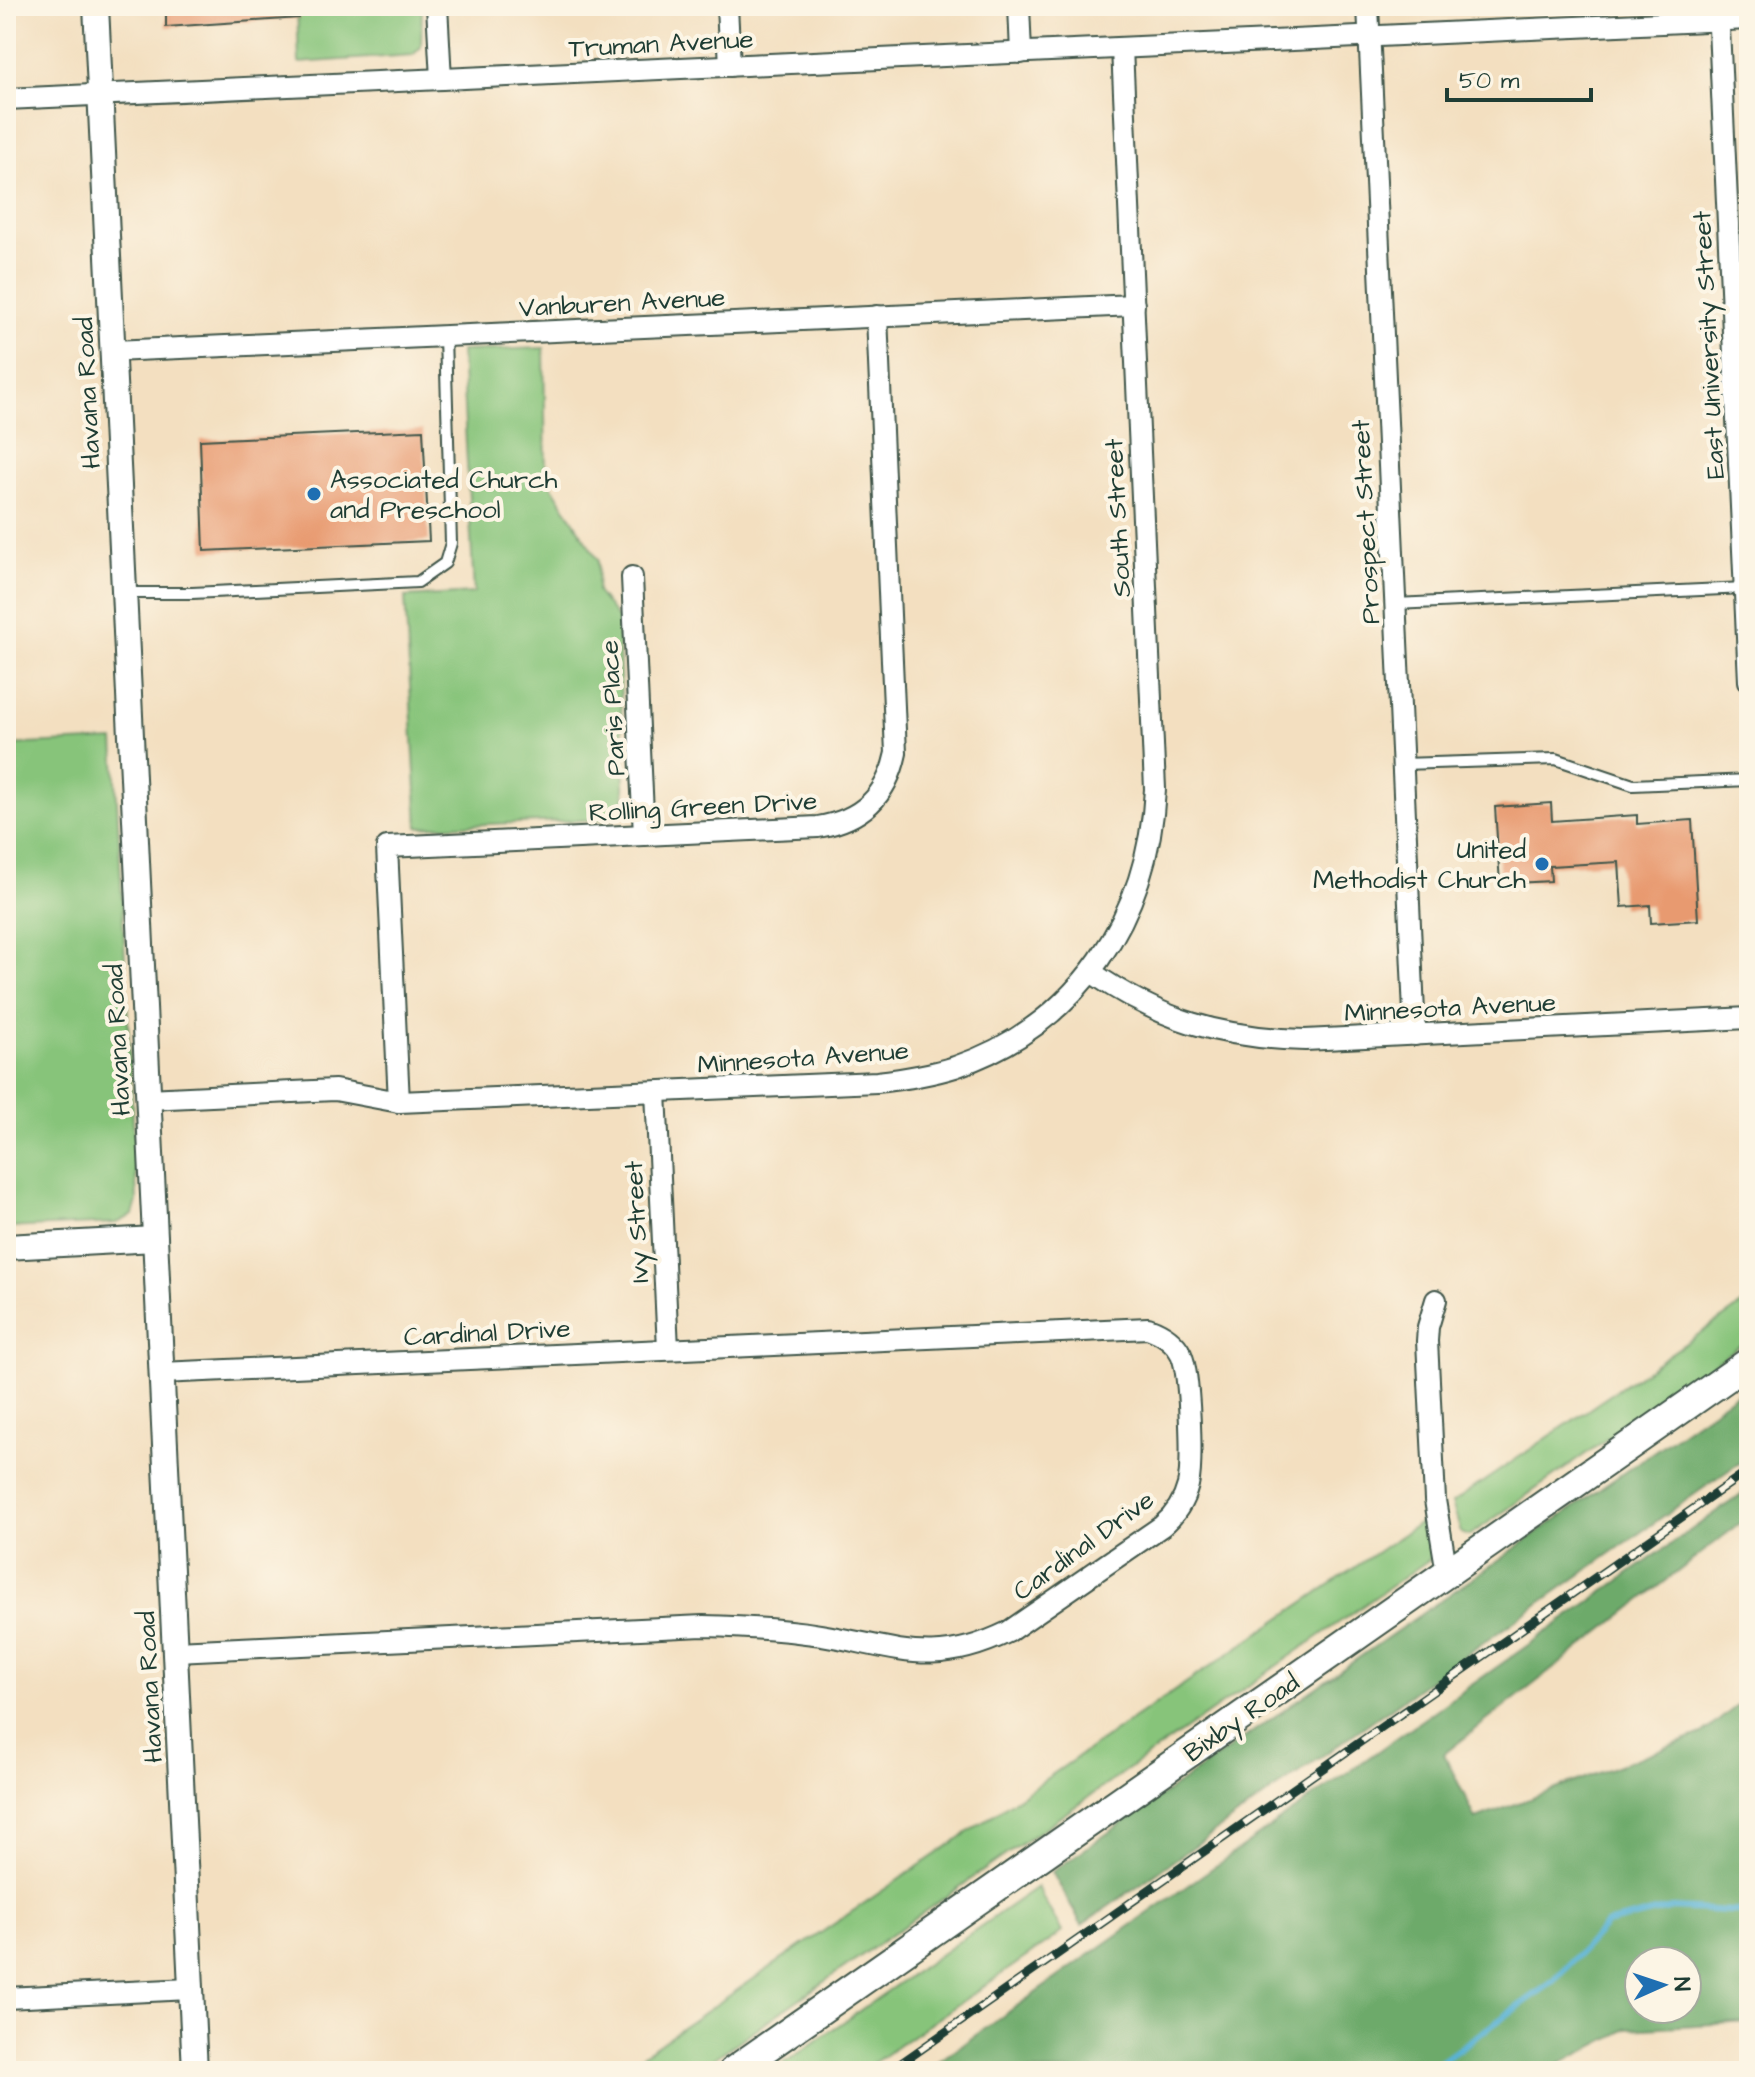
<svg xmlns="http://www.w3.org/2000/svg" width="1755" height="2077" viewBox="0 0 1755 2077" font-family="'Architects Daughter',sans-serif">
  <rect width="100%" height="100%" fill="#fcf5e5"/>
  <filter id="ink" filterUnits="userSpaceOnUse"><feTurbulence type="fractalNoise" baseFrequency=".0125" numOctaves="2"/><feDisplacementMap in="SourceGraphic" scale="16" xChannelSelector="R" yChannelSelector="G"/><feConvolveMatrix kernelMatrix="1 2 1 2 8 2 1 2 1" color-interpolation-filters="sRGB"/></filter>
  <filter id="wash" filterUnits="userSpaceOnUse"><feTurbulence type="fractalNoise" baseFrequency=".006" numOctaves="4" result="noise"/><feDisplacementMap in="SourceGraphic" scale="32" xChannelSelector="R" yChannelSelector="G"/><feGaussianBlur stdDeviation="1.8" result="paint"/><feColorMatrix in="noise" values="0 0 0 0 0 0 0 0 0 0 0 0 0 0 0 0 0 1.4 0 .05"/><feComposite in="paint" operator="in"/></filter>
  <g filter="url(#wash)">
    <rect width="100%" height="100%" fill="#f3dfc0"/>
    <g fill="#87c47a" stroke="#538057" stroke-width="2">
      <polygon points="297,6 422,6 421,47 413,55 299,63"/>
      <polygon points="544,348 546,477 598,560 597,592 618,619 625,811 613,819 418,827 405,597 474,593 461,351"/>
      <polygon points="114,740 137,1201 133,1215 117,1223 6,1228 6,745"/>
      <polygon points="1749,1300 1749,1339 1469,1536 1461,1533 1452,1503"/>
      <polygon points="1424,1520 1437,1554 696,2071 619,2071"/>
      <polygon points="1037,1887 1062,1932 862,2071 773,2071"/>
    </g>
    <g fill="#6daa6a" stroke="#46744f" stroke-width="2" fill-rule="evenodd">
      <polygon points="1749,1385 1749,1456 1082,1925 1052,1872"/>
      <path d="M1749 1489V1516L1444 1754 1476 1819 1702 1734 1749 1696V2022L1627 2029 1546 2071H925ZM1639 1961H1687V2009H1639Z"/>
    </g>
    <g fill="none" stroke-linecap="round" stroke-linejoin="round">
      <polyline stroke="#58b2d5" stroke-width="6" points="1428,2071 1554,1981 1606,1924 1672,1908 1749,1912"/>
    </g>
    <g id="blocks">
      <g fill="#e89a70">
        <polygon points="166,6 299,6 299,18 166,27"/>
        <polygon points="423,430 429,541 204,551 200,440"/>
        <polygon points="1551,803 1552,821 1637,815 1637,824 1692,820 1698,920 1651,923 1650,905 1622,907 1619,862 1550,866 1551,881 1500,884 1495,807"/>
      </g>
    </g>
  </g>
  <g filter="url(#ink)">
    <use href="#blocks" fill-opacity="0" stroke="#3f5549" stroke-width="2"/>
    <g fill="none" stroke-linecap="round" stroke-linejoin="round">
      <g stroke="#3f5549" stroke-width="14">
        <g id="service">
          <polyline points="125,593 192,593 418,582 445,563 451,543 445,336"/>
          <polyline points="1395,604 1745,588"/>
          <polyline points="1402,764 1556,759 1633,785 1749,780"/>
        </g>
      </g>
      <g stroke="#3f5549" stroke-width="24">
        <g id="minor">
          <polyline points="437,6 441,79"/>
          <polyline points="727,6 730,66"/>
          <polyline points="1019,6 1021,53"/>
          <polyline points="1368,6 1415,1035"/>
          <polyline points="1718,6 1749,681"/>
          <polyline points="6,99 1749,19"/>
          <polyline points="113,351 1134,305"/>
          <polyline points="632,577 644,835"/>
          <path d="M1091 972C1160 1020 1220 1038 1305 1040L1749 1018"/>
          <polyline points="656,1092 668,1349"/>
          <path d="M148 1099 335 1090 399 1102 877 1082C903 1079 929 1075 955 1067 1078 1025 1149 916 1155 789L1122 48"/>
          <path d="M399 1102 387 847 818 827C862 820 887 796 896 753L877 316"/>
          <polyline points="1436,1300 1428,1327 1427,1341 1435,1500 1447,1573"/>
          <path d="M161 1373 1148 1328C1162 1333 1174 1340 1181 1354 1190 1373 1193 1464 1188 1485 1184 1501 1174 1516 1162 1526L1008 1632C932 1669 896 1647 821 1635 782 1629 742 1627 703 1626L176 1651"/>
          <polyline points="6,1998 190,1989"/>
        </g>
      </g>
      <g stroke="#3f5549" stroke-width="28">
        <g id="tertiary">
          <polyline points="96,6 195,2071"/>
          <polyline points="6,1247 155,1239"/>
        </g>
      </g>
      <g stroke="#3f5549" stroke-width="32">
        <polyline id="secondary" points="733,2071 1749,1362"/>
      </g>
      <use href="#service" stroke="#fff" stroke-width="10"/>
      <use href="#minor" stroke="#fff" stroke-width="20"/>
      <use href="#tertiary" stroke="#fff" stroke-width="24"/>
      <use href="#secondary" stroke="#fff" stroke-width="28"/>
      <g stroke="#1f3d34" stroke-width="9">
        <polyline id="rail" points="890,2071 1749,1470"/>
      </g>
      <use href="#rail" stroke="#fcf5e5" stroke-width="6" stroke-dasharray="18" stroke-linecap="butt"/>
    </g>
  </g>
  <g fill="#1f6fb2" stroke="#fcf5e5" stroke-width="3">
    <circle cx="314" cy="494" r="8"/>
    <circle cx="1542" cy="864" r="8"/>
  </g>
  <g text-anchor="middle" stroke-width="8" stroke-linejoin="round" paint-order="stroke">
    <g font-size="26" fill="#1f3d34" stroke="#fcf5e5">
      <text transform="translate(661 43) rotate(-3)" y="9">Truman Avenue</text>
      <text transform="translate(622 302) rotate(-3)" y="9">Vanburen Avenue</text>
      <text transform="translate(1708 345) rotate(-93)" y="9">East University Street</text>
      <text transform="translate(87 393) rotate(-93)" y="9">Havana Road</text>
      <text transform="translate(1117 518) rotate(-93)" y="9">South Street</text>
      <text transform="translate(1365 522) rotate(-93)" y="9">Prospect Street</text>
      <text transform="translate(612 708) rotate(-93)" y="9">Paris Place</text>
      <text transform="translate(703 806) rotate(-3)" y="9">Rolling Green Drive</text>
      <text transform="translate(1450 1007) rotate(-3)" y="9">Minnesota Avenue</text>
      <text transform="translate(117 1040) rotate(-93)" y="9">Havana Road</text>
      <text transform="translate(803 1057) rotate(-4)" y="9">Minnesota Avenue</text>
      <text transform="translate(636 1222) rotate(-93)" y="9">Ivy Street</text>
      <text transform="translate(487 1332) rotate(-3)" y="9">Cardinal Drive</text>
      <text transform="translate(1083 1545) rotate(-36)" y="9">Cardinal Drive</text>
      <text transform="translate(149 1687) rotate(-93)" y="9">Havana Road</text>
      <text transform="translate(1241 1717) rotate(-35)" y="9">Bixby Road</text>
    </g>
    <g font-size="26" fill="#1f3d34" stroke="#fcf5e5" text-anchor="start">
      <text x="330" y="488">Associated Church<tspan x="330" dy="30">and Preschool</tspan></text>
      <text x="1526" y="858" text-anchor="end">United<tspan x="1526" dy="30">Methodist Church</tspan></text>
    </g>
  </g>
  <rect width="1755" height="2077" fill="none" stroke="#fcf5e5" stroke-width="32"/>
  <g transform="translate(1663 1985) rotate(87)"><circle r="38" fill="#fcf5e5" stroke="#a4ab9e" stroke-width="2"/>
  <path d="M0-6L14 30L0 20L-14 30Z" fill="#1f6fb2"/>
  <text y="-12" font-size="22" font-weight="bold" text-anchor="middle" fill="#1f3d34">N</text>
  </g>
  <path d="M1447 88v12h144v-12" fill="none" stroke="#1f3d34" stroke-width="4"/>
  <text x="1459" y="88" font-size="24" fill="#1f3d34" stroke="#fcf5e5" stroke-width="6" paint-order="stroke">50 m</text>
</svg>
